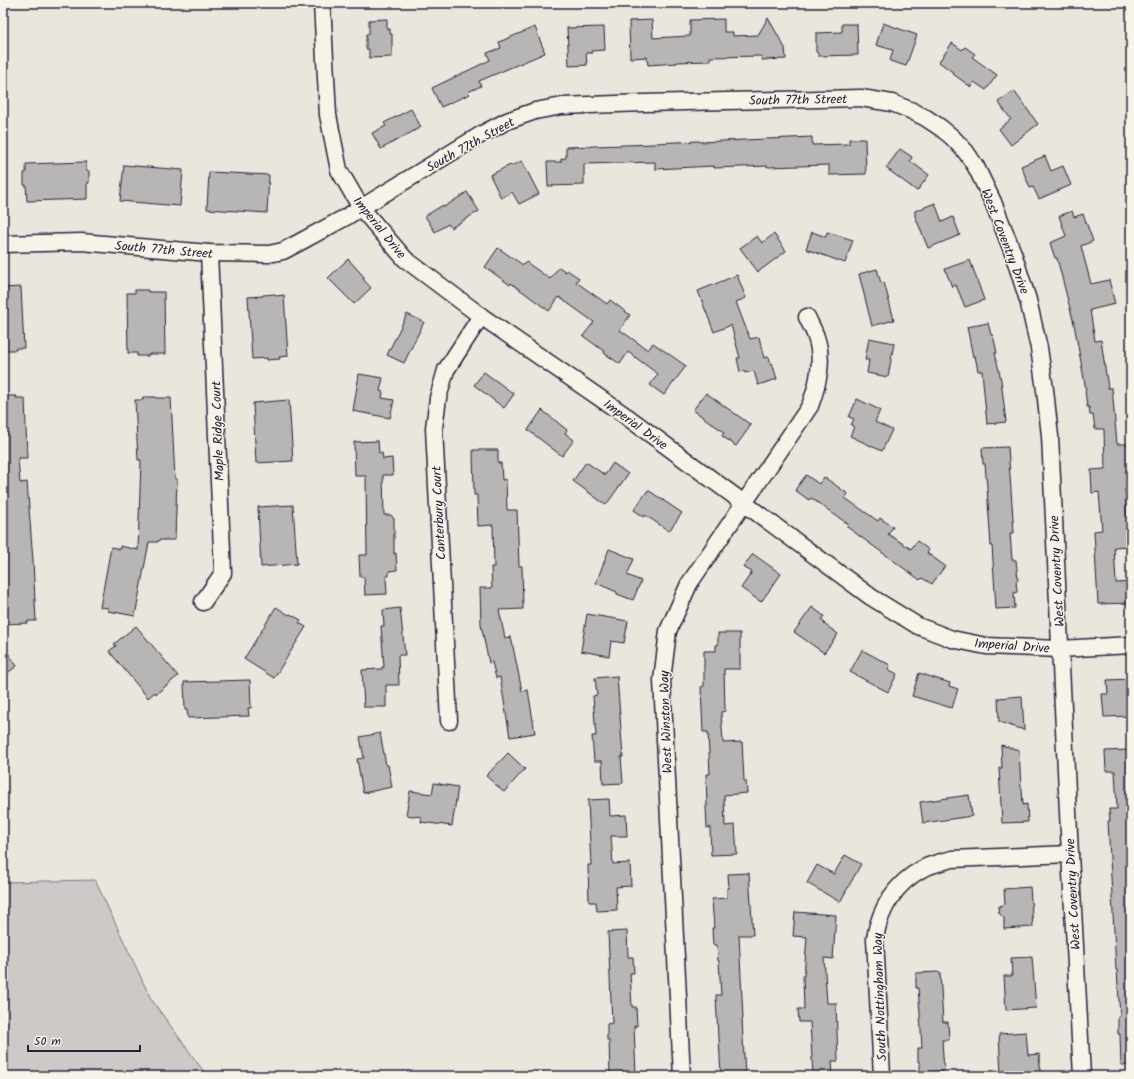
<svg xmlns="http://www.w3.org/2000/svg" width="1134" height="1079" viewBox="0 0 1134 1079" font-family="Kalam,sans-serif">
  <rect width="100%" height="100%" fill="#eae6de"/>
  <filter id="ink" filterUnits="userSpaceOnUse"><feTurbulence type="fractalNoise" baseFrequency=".025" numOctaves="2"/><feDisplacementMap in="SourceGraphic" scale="8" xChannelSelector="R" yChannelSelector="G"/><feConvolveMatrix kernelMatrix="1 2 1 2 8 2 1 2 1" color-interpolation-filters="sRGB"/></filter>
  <g filter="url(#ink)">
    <polygon fill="#cdc9c6" stroke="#787680" points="95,880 151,999 207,1076 3,1076 3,882"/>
    <g fill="#b8b6b5" stroke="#22223b">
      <polygon points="768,18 785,48 786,59 762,60 762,56 710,57 710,61 677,62 677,63 648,65 647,57 630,58 629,21 652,20 653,38 690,36 690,20 724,19 724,32 733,32 733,36 758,35"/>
      <polygon points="387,19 387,29 390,29 390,34 392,34 392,57 369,58 369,49 366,49 366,34 369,34 369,20"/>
      <polygon points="883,23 917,35 906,66 890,61 893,50 876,45"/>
      <polygon points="842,24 857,24 858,55 818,56 818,53 816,52 816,33 842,32"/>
      <polygon points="535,27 545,53 479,81 481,86 468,92 470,94 441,107 432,88 490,60 487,53 501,48 499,42"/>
      <polygon points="604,27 605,50 591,51 592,53 586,53 587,65 569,66 567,28"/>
      <polygon points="952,43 962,50 965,47 975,54 972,57 997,75 986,90 974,82 971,87 953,74 954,73 939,62"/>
      <polygon points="1014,91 1038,124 1011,145 999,129 1011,119 998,102"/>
      <polygon points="411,109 421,127 381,149 372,133 386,126 384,123"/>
      <polygon points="812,137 812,145 849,144 849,139 865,139 866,174 829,175 829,165 768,167 768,166 714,168 714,166 655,169 655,162 584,164 584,185 548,186 547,162 561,162 561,159 566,158 566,147 654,144 654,143 699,141 700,142"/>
      <polygon points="900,149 912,157 910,161 929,175 917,191 886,168"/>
      <polygon points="1045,156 1051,171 1063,166 1071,185 1039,199 1033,187 1030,188 1021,166"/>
      <polygon points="522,161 539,194 519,204 512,192 501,198 490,175 510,165 511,166"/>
      <polygon points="86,162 86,171 89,171 89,183 87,183 87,199 27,201 26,185 24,185 24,173 26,173 26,164"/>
      <polygon points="124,165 183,170 180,206 120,201"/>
      <polygon points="209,172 269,175 267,213 207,209"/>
      <polygon points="467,192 479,211 451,228 448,224 435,232 425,216 443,205 444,207"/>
      <polygon points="935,203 942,222 953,217 960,235 928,248 915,216 915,211"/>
      <polygon points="1072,211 1074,217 1083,214 1093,241 1081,246 1091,284 1109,280 1115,304 1090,310 1095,341 1101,340 1108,388 1112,388 1117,444 1129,444 1130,461 1131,461 1131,489 1125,489 1129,546 1114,547 1116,583 1131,582 1131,603 1098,604 1094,531 1102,530 1099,492 1092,493 1091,470 1105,469 1104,429 1095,429 1093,415 1090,415 1089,407 1087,407 1085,390 1086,390 1074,324 1057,258 1055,258 1050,243 1066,236 1059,216"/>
      <polygon points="812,232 826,237 827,232 853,240 845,263 806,249"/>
      <polygon points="774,234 786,251 758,272 740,248 757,236 762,243"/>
      <polygon points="498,248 523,265 526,262 550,279 559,267 566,272 567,270 579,278 576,282 607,304 610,300 630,315 620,330 648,350 653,343 686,366 664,395 650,385 658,374 628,352 620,364 604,353 605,352 583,336 594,322 559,297 549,311 511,283 510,285 485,267"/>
      <polygon points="348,259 365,278 363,279 371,288 354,304 328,278"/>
      <polygon points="970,260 984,300 965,307 956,285 952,287 945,269"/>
      <polygon points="877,269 881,283 884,282 894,320 872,326 859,274"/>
      <polygon points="737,275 746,298 736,302 750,339 759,337 764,358 769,357 771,364 772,363 777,379 758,385 754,371 745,373 744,371 740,372 737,358 740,358 731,325 714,332 698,291"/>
      <polygon points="21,287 24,348 16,348 16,350 3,350 3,288"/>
      <polygon points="135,290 148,290 148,292 164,292 165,354 149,354 148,356 137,356 137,353 128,353 127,293 135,293"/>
      <polygon points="275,294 276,296 284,295 288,356 279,357 280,359 267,360 267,358 252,359 248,297 263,296 263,295"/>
      <polygon points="407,314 424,322 404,363 387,355"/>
      <polygon points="988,323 991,335 993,335 997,353 995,353 1001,380 1006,422 987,424 982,371 978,371 975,356 973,357 967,327"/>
      <polygon points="869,338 894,343 888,377 867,373 869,360 865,360"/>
      <polygon points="484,372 514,394 504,408 474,385"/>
      <polygon points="359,374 383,378 380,391 383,392 382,398 394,400 390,418 353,411"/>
      <polygon points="706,393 751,425 736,446 722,436 724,432 693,410"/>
      <polygon points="4,396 17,396 16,398 25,398 27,458 18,458 20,483 27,482 33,561 36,621 28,621 28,623 3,624 3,483 6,483 5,460 3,460 3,398 4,398"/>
      <polygon points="143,397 156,397 156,398 171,398 175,479 177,479 175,540 159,540 158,542 149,542 135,616 108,611 108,608 100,607 111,547 120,549 120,546 138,550 141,460 138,460 135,400 143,400"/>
      <polygon points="857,399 880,410 875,422 892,430 882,451 850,436 854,427 851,425 854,419 849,417"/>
      <polygon points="289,400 293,461 256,463 253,403"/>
      <polygon points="542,410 567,430 565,433 574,440 562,456 528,430"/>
      <polygon points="378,441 379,453 382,453 383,459 392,458 393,475 383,475 384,515 391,515 394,519 394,554 396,553 397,570 389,571 389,576 386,576 387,594 365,595 364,577 360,577 359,555 367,555 366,476 355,476 354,442"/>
      <polygon points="1008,447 1014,533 1010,533 1012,560 1016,560 1018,580 1016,581 1017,592 1014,593 1015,608 996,609 992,545 991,546 987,487 985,464 983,464 982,448"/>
      <polygon points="473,450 498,450 498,463 501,463 502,480 506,479 507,510 517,510 519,566 522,566 523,609 499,610 505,638 511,637 522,691 528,690 535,733 510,737 500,677 496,678 492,662 489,663 481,625 480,588 492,588 491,567 494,567 493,525 478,526 477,495 474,495"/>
      <polygon points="586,462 605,475 613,463 628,474 606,505 573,481"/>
      <polygon points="806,475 819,484 824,477 848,494 845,498 878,521 880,518 893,527 888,534 911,549 917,541 929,550 927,553 945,566 932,584 922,578 920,580 847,527 848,524 811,498 809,500 795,490"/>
      <polygon points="648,490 682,513 669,531 645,515 644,517 634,510"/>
      <polygon points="293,505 297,564 261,567 258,507"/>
      <polygon points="609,549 634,559 627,575 641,581 633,600 617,594 617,592 596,583"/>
      <polygon points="753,554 781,574 761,602 741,588 752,572 743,567"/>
      <polygon points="276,607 289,615 290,614 301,620 299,623 306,627 274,678 244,659"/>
      <polygon points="812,607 824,616 821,620 825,623 824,624 838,634 824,653 794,632"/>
      <polygon points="400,608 405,655 398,655 399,685 386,685 386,707 364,707 362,670 382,669 382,667 384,667 381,626 384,626 383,610"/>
      <polygon points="587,614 628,621 624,643 611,641 609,656 581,651"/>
      <polygon points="136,626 178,676 156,694 155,692 148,698 109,651 116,646 114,644"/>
      <polygon points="718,633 740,633 740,669 724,669 725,711 721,712 723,743 742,742 744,781 746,781 747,793 724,795 725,826 735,825 737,854 711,855 710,827 707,828 706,806 707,806 706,774 710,774 708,732 703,732 701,687 704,686 704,651 716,651 716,645 718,645"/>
      <polygon points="3,646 17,666 3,676"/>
      <polygon points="862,650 890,665 888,669 897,674 888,692 850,672"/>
      <polygon points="919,673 950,683 949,686 958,689 952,708 912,696"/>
      <polygon points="617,676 623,757 621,757 623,783 603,784 602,761 594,761 592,736 596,736 593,696 597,695 595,678"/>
      <polygon points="1131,679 1131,716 1104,717 1102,694 1108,694 1107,680"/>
      <polygon points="250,680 251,708 248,708 249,716 188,718 187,710 185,710 184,682"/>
      <polygon points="1022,696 1024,730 999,722 998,698"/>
      <polygon points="380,733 386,765 388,765 392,787 363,793 357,759 364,758 360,737"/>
      <polygon points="1001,745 1019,750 1021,788 1022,788 1023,805 1027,804 1028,822 1002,823 999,768 1002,768"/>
      <polygon points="1131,750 1131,1065 1121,1065 1120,1034 1118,1034 1118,1017 1120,1016 1117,970 1116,970 1108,821 1110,821 1109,809 1117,809 1115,771 1106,771 1105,751"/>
      <polygon points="508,753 525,769 504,792 486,776"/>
      <polygon points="434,783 458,787 452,826 421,822 422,817 406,815 410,791 432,794"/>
      <polygon points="969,795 972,816 923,823 920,802"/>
      <polygon points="609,799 610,816 626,815 627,836 611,836 613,864 630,863 631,886 616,887 617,910 597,911 596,902 589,902 588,865 591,865 588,800"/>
      <polygon points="845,855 861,864 840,902 807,883 817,865 834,874"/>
      <polygon points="749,873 753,935 739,935 743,1019 742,1019 745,1076 721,1076 719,1037 718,1037 716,995 721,995 719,961 718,961 717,945 713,945 712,928 714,928 712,899 727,898 727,888 729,888 728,874"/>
      <polygon points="1030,887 1033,927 1004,929 1004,918 999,913 998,907 1005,904 1004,889"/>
      <polygon points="795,912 836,915 833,959 824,958 827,1003 836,1003 838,1061 832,1061 833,1076 813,1076 810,1022 799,1022 798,1009 804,1009 803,976 804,976 807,937 793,936"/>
      <polygon points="627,931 628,957 633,957 634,973 630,973 632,1007 636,1007 637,1026 634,1026 636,1076 610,1076 609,1040 607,1040 607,1024 612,1023 608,932"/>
      <polygon points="1032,957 1036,1008 1006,1010 1004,976 1012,976 1011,958"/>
      <polygon points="940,972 943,1022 948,1022 949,1040 942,1040 944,1071 920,1072 920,1062 918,1062 918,1048 922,1048 920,1013 918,988 916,988 916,973"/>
      <polygon points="1026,1032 1028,1055 1039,1054 1041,1076 1001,1076 999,1034"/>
    </g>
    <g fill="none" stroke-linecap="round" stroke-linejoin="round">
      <g stroke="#22223b" stroke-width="19">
        <g id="minor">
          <polyline points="322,3 328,115 339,170 361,208 405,259 481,316 626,416 871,597 918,626 952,639 986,646 1060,649 1131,645"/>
          <polyline points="3,244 81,242 209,253 269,254 283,251 300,242 346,217 482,134 507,121 535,111 562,106 644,103 861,98 892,103 910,110 926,118 941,128 952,137 966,152 976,167 993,202 1013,253 1028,300 1039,348 1045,390 1050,436 1070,854 1082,1076"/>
          <polyline points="203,602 223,573 209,253"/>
          <polyline points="449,721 434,428 438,398 446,370 481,316"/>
          <path d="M682 1076 662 680 668 631 689 584 810 406C818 384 824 360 816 337 814 330 810 324 807 317"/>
          <path d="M882 1076 875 938C880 908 896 883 922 869 931 864 942 862 952 859L1070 854"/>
        </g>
      </g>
      <use href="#minor" stroke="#f7f3e8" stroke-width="16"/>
    </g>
  </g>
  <g text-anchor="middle" stroke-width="3" stroke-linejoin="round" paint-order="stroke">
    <g font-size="13" fill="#22223b" stroke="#f7f3e8">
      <text transform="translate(798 99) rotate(-1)" y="5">South 77th Street</text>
      <text transform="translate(470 144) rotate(-29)" y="5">South 77th Street</text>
      <text transform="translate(380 227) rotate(51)" y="5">Imperial Drive</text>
      <text transform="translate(1006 241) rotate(69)" y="5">West Coventry Drive</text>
      <text transform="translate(164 249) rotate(5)" y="5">South 77th Street</text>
      <text transform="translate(636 424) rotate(36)" y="5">Imperial Drive</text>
      <text transform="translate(217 431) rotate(-92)" y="5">Maple Ridge Court</text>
      <text transform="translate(438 513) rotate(-93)" y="5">Canterbury Court</text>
      <text transform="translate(1056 571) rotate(-93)" y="5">West Coventry Drive</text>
      <text transform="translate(1012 645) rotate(4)" y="5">Imperial Drive</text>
      <text transform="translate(665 722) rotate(-92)" y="5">West Winston Way</text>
      <text transform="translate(1072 894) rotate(-93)" y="5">West Coventry Drive</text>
      <text transform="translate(879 997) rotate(-92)" y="5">South Nottingham Way</text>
    </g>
  </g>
  <rect width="1134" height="1079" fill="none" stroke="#f7f3e8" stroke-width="16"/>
  <rect x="8" y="8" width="1118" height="1063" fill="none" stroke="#22223b" stroke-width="1.5" filter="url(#ink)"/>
  <path d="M28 1045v6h112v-6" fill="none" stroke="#22223b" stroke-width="2"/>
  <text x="34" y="1045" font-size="12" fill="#22223b" stroke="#f7f3e8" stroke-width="3" paint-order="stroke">50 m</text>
</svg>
